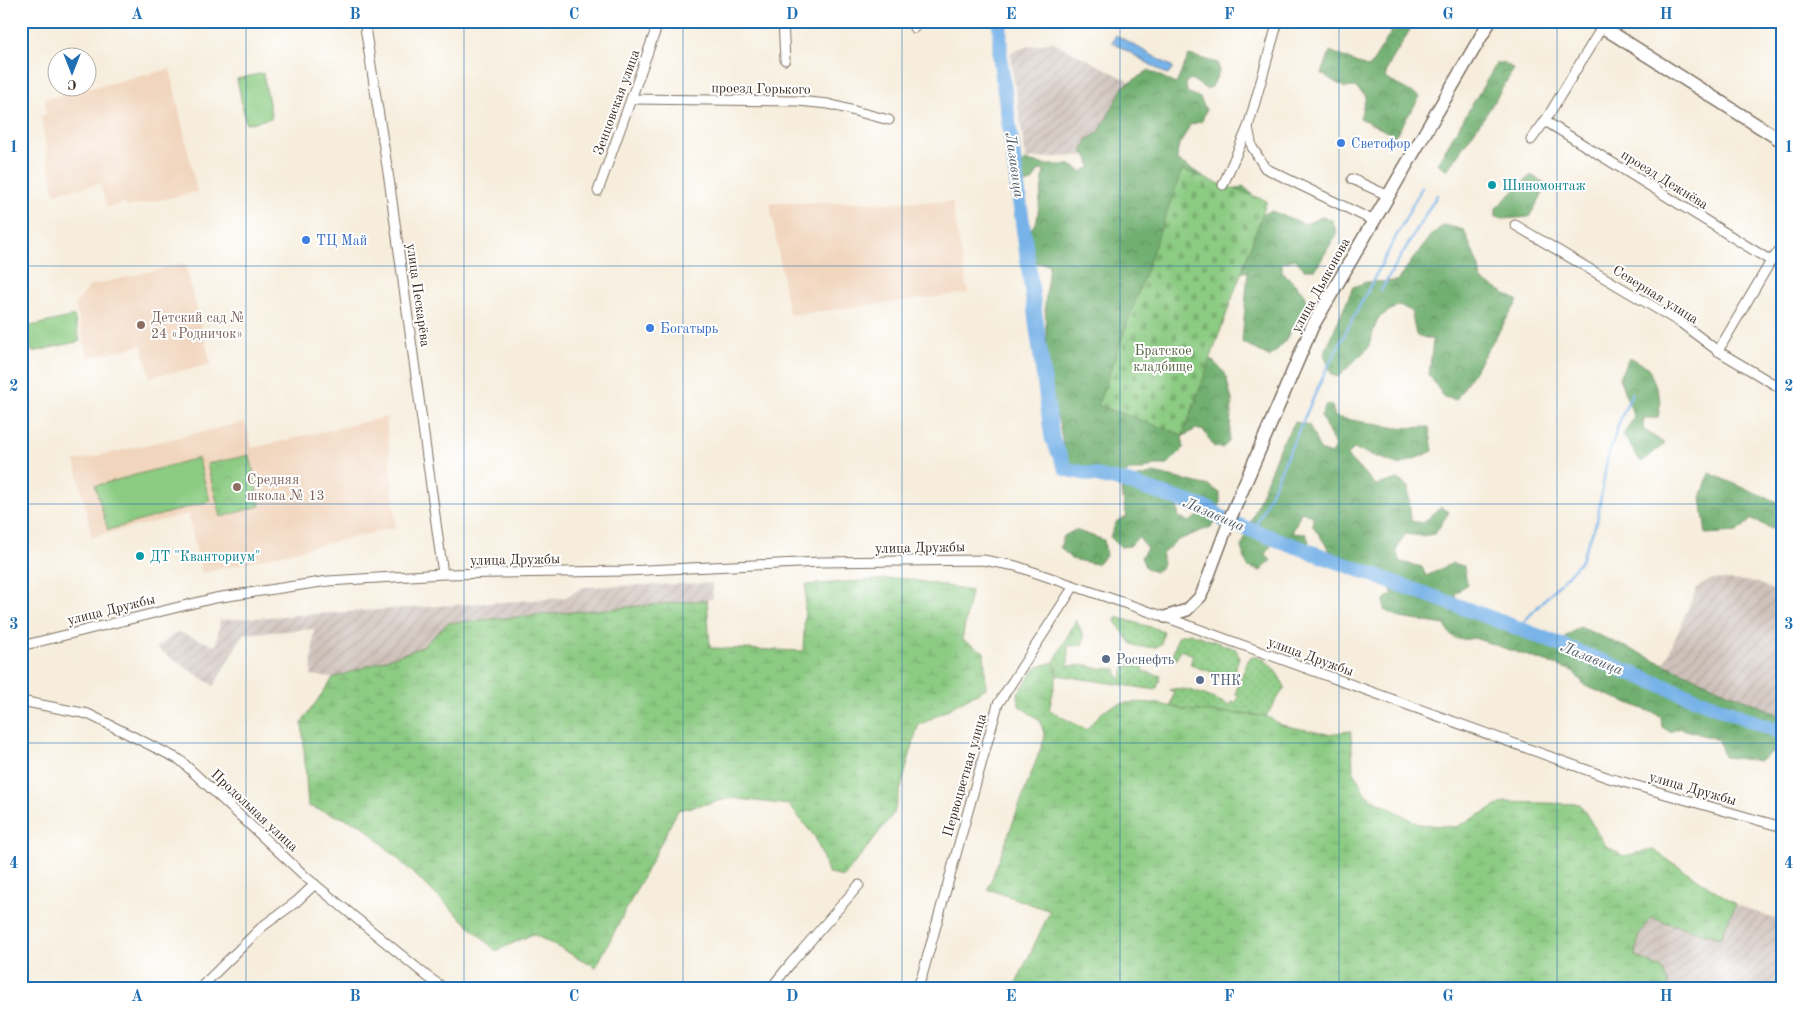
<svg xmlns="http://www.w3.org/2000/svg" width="1803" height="1009" viewBox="0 0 1803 1009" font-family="'Old Standard TT',serif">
  <defs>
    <pattern id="industrial-furrows" width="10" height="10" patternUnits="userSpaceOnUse" patternTransform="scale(1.25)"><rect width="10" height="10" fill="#cec1ba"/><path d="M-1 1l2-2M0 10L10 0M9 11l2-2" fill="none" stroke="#b2a69f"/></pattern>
    <pattern id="grass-dots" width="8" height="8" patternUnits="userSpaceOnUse" patternTransform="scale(1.25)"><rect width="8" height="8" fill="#8bcb82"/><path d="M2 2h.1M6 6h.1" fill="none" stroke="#79ae70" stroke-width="1.8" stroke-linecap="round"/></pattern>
    <pattern id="forest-crowns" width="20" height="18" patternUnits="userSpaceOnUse" patternTransform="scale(1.25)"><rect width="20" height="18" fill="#70af70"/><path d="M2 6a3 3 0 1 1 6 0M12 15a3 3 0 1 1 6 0" fill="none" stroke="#5d8f5b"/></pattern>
    <pattern id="wetland-marsh" width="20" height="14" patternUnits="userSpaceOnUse" patternTransform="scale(1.25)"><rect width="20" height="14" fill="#8bcb82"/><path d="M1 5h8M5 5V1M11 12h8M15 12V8" fill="none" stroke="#79ae70"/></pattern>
    <pattern id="cemetery-stones" width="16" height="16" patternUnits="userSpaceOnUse" patternTransform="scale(1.25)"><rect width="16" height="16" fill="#8bcb82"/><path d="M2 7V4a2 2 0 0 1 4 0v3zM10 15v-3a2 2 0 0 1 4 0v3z" fill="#79ae70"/></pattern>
    <pattern id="park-crowns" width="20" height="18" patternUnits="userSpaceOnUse" patternTransform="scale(1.25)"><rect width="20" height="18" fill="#8bcb82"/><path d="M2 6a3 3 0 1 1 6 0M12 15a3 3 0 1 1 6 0" fill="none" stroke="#79ae70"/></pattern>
  </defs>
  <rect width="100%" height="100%" fill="#fff"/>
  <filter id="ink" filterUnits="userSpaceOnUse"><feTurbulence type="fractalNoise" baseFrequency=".02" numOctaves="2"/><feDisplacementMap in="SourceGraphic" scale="10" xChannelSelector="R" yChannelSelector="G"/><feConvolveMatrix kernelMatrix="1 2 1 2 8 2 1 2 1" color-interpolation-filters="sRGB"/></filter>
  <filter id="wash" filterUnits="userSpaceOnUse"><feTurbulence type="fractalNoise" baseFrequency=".0096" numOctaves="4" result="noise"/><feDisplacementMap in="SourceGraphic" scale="20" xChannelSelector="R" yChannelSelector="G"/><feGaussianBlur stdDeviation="1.12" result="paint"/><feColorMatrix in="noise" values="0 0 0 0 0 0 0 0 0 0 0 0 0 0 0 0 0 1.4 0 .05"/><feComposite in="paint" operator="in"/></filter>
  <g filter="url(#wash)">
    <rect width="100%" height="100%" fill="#f6eddc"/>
    <g fill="#f1d5bd">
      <polygon points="170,69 197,192 127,207 125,203 107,207 100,184 54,193 41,116 46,114 45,99"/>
      <polygon points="952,202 968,293 789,315 770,203"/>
      <polygon points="185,263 211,364 150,377 142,345 88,358 75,305 90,286"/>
      <polygon points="386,417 396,527 202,573 188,514 92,537 75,461 245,422 252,448"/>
    </g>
    <g fill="url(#industrial-furrows)">
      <polygon points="1053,42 1129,81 1107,154 1026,159 1010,53 1026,47"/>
      <polygon points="1712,579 1757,582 1782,595 1782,716 1664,664 1697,588"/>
      <polygon points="712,583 713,598 707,600 448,623 422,647 333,678 311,675 314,629 243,634 214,686 156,648 178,632 216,646 220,620 564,598 583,587"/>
      <polygon points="1736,904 1782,922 1782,988 1670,988 1636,956 1638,936 1651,918 1720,938"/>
    </g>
    <g fill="url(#grass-dots)" stroke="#637a50">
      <polygon points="1116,617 1164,631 1161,644 1156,647 1140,647 1132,644 1115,621"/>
      <polygon points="1076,620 1084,637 1082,645 1068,646 1068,666 1088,665 1094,668 1116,669 1118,678 1121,679 1125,665 1133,666 1135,659 1144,661 1143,671 1161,676 1156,690 1057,675 1054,662"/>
      <polygon points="1190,633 1236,649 1239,657 1234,674 1227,677 1190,665 1193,655 1180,650 1176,660 1173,654 1178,636"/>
      <path d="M1256 656C1270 660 1279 675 1285 687L1266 716 1183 710 1171 706 1174 692 1170 690C1184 684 1216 700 1231 706L1232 702 1236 703 1239 695 1235 694 1248 660 1252 657Z"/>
    </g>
    <g fill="url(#forest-crowns)" stroke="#566c47">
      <polygon points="1398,21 1415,21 1388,67 1385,78 1420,97 1395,136 1360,118 1366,96 1355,87 1345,88 1322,74 1330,51 1369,68"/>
      <path d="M1189 55 1218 63 1219 72 1212 87 1206 89 1191 79 1186 82 1187 92 1200 98 1206 110 1202 121 1190 125 1178 148 1177 160 1203 176 1206 184 1234 190 1243 186 1251 193 1254 213 1261 215 1271 211 1305 224 1322 217 1332 220 1337 233 1316 269H1304L1295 259 1282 263V271L1303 292 1307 303 1283 344 1270 357 1242 342 1248 271 1236 274 1208 356 1225 373 1232 400 1229 442 1222 448 1214 447 1204 431 1196 429 1182 437 1184 448 1167 465H1154L1143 470H1129L1121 478C1113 475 1107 474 1098 472 1087 470 1077 466 1067 464L1058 418 1049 409 1045 304 1049 264 1036 263 1030 258V231L1037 220 1044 171 1039 170 1032 182 1024 184 1018 175 1020 165 1026 161 1047 165H1070L1082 172 1091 167 1088 158 1082 152 1087 140 1099 132 1123 87 1149 70 1176 84Z"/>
      <polygon points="1497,63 1504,63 1514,69 1487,113 1447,170 1437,163"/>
      <polygon points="1531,175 1548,185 1529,217 1503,219 1496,217 1496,208"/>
      <polygon points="1444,225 1464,230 1479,267 1481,280 1518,301 1456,400 1444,397 1429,375 1433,340 1416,335 1411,311 1399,305 1378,318 1368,348 1338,377 1332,375 1324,354 1353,287 1366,282 1397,281 1430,236"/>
      <polygon points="1629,357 1648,367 1661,400 1658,418 1644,418 1643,429 1665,444 1641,462 1623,435 1634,417 1619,378"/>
      <path d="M1326 404 1332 406 1335 417 1397 428 1429 427 1433 451 1400 465 1354 449 1347 456 1376 485 1398 479 1408 487 1411 521 1423 523 1441 507 1449 512 1435 534 1421 536 1405 534 1396 551 1401 562 1422 567 1426 576 1453 563 1464 566 1467 584 1455 594 1459 603 1560 640 1580 627 1782 716V754L1772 752 1759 761 1724 757 1719 740 1679 728 1670 732 1662 727 1661 716 1585 686 1573 671 1474 638C1458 641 1453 641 1445 625L1400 618 1384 610V600L1393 594 1383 574 1330 551 1313 526V516L1301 512 1292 533 1306 534 1309 542 1304 551 1271 545 1266 554 1271 561 1261 571 1248 567 1241 548 1280 446 1295 422 1309 425 1320 450 1331 454 1335 446 1321 416Z"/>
      <polygon points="1154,473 1210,486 1220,493 1220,505 1215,508 1184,498 1177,508 1179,517 1189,522 1201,514 1209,513 1215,520 1211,527 1176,541 1162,554 1162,568 1154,572 1145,567 1141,557 1147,548 1138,537 1130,546 1121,547 1110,537 1117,521 1127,517 1121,490 1127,480"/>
      <polygon points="1709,473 1782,504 1782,529 1774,530 1752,519 1737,532 1706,534 1701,498"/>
      <polygon points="1075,530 1104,540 1106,556 1096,564 1071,559 1060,547 1064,536"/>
    </g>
    <g fill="url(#wetland-marsh)" stroke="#637a50">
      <polygon points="902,578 971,591 962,640 984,652 986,688 918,726 894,813 844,877 829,874 815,837 789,805 732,798 678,810 596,967 533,934 496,951 361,824 308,806 302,722 333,678 422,647 448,623 707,600 710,648 803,651 806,585"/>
      <path d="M1054 662 1057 675 1049 710 1086 730C1093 723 1100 712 1109 708 1128 698 1163 703 1183 710L1266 716 1281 725 1327 734 1351 731 1353 770 1366 795 1419 824 1456 827 1505 802 1580 804 1605 845 1623 856 1653 850 1736 904 1720 938 1651 918 1638 936 1636 956 1662 969 1670 988H1014L1050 911 988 889 1045 737 1040 720 1019 706 1018 693 1037 667Z"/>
    </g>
    <polygon fill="url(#cemetery-stones)" stroke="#637a50" points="1182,170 1267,201 1183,435 1098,405"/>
    <polygon fill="url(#park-crowns)" stroke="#637a50" points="250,455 260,506 221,517 207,464"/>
    <g fill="#8bcb82" stroke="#637a50">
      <polygon points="263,73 272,118 246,124 237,79"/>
      <polygon points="74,316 80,341 32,352 27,327"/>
      <polygon points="198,458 210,501 108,530 95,486"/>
    </g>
    <polygon fill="#77b2e8" stroke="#596e83" points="1116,35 1173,67 1168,75 1112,42"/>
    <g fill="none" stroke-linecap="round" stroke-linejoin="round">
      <g stroke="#77b2e8" stroke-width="2.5">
        <polyline points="1381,290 1437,195"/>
        <polyline points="1254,530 1325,372 1422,187"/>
        <polyline points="1518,628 1580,562 1597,521 1607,460 1619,423 1632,393"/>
      </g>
      <polyline stroke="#77b2e8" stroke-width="15" points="1000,21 1000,58 1052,438 1066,469 1126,482 1212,510 1224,520 1518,628 1782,733"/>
    </g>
  </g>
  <g filter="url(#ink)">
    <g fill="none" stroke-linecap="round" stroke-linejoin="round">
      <g stroke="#7c6e60" stroke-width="11">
        <g id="minor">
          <polyline points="364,21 389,179 443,574"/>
          <polyline points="783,21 785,60"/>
          <polyline points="914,28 915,21"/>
          <polyline points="631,99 798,101 828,104 889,120"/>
          <polyline points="1545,121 1771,261"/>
          <polyline points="1248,127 1252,147 1265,168 1374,221"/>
          <polyline points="1531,140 1545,121 1602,27"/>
          <polyline points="1352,179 1389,196"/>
          <polyline points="1223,185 1248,127 1278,21"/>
          <polyline points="598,191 659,21"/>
          <polyline points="1515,225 1681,323 1718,351 1782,389"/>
          <polyline points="1718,351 1771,261 1782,247"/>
          <polyline points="21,646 215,598 328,581 443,574 625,571 821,562 983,560 1016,566 1165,617 1609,778 1782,827"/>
          <polyline points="21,701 88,714 180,760 307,878 428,977 444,988"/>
          <polyline points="200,988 263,926 296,902 315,884"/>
          <polyline points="771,988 791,963 859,885"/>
          <polyline points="917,988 922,976 998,704 1074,586"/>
        </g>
      </g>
      <g stroke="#7c6e60" stroke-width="14">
        <polyline id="tertiary" points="1165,617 1187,610 1201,596 1231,516"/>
      </g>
      <g stroke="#7c6e60" stroke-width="15">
        <g id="secondary">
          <polyline points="1593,21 1782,141"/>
          <polyline points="1231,516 1312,327 1490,21"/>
        </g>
      </g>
      <use href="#minor" stroke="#fff" stroke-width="9"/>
      <use href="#tertiary" stroke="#fff" stroke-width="11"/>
      <use href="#secondary" stroke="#fff" stroke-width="12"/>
    </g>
  </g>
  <path fill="none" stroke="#1f6fb2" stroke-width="1" stroke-opacity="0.55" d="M246 21V988M464 21V988M683 21V988M902 21V988M1120 21V988M1339 21V988M1557 21V988M21 266H1782M21 504H1782M21 743H1782"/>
  <g fill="#3f7fe0" stroke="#fff" stroke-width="2">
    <circle cx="1341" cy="143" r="5"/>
    <circle cx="306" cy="240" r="5"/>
    <circle cx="650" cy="328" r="5"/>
  </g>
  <g fill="#0f9aa8" stroke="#fff" stroke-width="2">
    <circle cx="1492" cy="185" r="5"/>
    <circle cx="140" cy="556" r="5"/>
  </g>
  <g fill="#8d6e63" stroke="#fff" stroke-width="2">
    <circle cx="141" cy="325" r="5"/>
    <circle cx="237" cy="487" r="5"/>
  </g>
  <g fill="#5c6f8a" stroke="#fff" stroke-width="2">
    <circle cx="1106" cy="659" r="5"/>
    <circle cx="1200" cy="680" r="5"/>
  </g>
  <g text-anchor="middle" stroke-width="4" stroke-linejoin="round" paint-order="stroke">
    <g font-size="14" fill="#3b2a1e" stroke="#fff">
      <text transform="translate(761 88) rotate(1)" y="5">проезд Горького</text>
      <text transform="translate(616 102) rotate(-70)" y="5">Зенцовская улица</text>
      <text transform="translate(1665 179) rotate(32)" y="5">проезд Дежнёва</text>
      <text transform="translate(1320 285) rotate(-61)" y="5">улица Дьяконова</text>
      <text transform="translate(1656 294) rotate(32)" y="5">Северная улица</text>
      <text transform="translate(419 295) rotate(82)" y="5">улица Пескарёва</text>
      <text transform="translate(920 547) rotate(-1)" y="5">улица Дружбы</text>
      <text transform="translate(515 559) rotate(-1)" y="5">улица Дружбы</text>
      <text transform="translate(111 609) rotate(-14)" y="5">улица Дружбы</text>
      <text transform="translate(1311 656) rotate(20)" y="5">улица Дружбы</text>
      <text transform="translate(964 775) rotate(-74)" y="5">Первоцветная улица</text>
      <text transform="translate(1693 788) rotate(16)" y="5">улица Дружбы</text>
      <text transform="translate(255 810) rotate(43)" y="5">Продольная улица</text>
    </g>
    <g font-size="14" fill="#366cbe" stroke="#fff" text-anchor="start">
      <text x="1351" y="148">Светофор</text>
      <text x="316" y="245">ТЦ Май</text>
      <text x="660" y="333">Богатырь</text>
    </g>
    <g font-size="14" fill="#0d838f" stroke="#fff" text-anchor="start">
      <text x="1502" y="190">Шиномонтаж</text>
      <text x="150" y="561">ДТ "Кванториум"</text>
    </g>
    <g font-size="14" fill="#785e54" stroke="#fff" text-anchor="start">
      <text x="151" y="322">Детский сад №<tspan x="151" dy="16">24 «Родничок»</tspan></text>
      <text x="247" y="484">Средняя<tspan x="247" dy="16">школа № 13</tspan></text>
    </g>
    <g font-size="14" fill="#576241" stroke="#fff">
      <text x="1163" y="355">Братское<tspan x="1163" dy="16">кладбище</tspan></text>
    </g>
    <g font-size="14" fill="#4e5e75" stroke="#fff" text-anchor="start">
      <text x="1116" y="664">Роснефть</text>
      <text x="1210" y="685">ТНК</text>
    </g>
    <g font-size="15" font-style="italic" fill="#505a65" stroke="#fff">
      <text transform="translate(1015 165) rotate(82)" y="5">Лазавица</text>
      <text transform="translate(1214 514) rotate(23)" y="5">Лазавица</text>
      <text transform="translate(1592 658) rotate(22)" y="5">Лазавица</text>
    </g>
  </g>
  <rect width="1803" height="1009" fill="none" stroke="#fff" stroke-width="55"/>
  <g transform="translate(72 72) rotate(180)"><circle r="24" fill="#ffffff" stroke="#b1aaa5"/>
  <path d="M0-4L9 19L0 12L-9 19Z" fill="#1f6fb2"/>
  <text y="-8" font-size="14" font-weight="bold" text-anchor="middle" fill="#3b2a1e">С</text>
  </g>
  <rect x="28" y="28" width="1748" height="954" fill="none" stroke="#1f6fb2" stroke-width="2"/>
  <g font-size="16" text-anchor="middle" font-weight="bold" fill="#1f6fb2">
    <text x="137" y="19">A</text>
    <text x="355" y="19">B</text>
    <text x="574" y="19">C</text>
    <text x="792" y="19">D</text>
    <text x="1011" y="19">E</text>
    <text x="1229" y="19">F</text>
    <text x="1448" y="19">G</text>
    <text x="1666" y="19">H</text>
    <text x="14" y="152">1</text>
    <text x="1789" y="152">1</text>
    <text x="14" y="391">2</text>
    <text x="1789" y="391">2</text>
    <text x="14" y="629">3</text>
    <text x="1789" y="629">3</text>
    <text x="14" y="868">4</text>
    <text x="1789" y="868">4</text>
    <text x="137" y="1001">A</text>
    <text x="355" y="1001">B</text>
    <text x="574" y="1001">C</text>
    <text x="792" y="1001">D</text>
    <text x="1011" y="1001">E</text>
    <text x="1229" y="1001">F</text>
    <text x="1448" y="1001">G</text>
    <text x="1666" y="1001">H</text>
  </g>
</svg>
